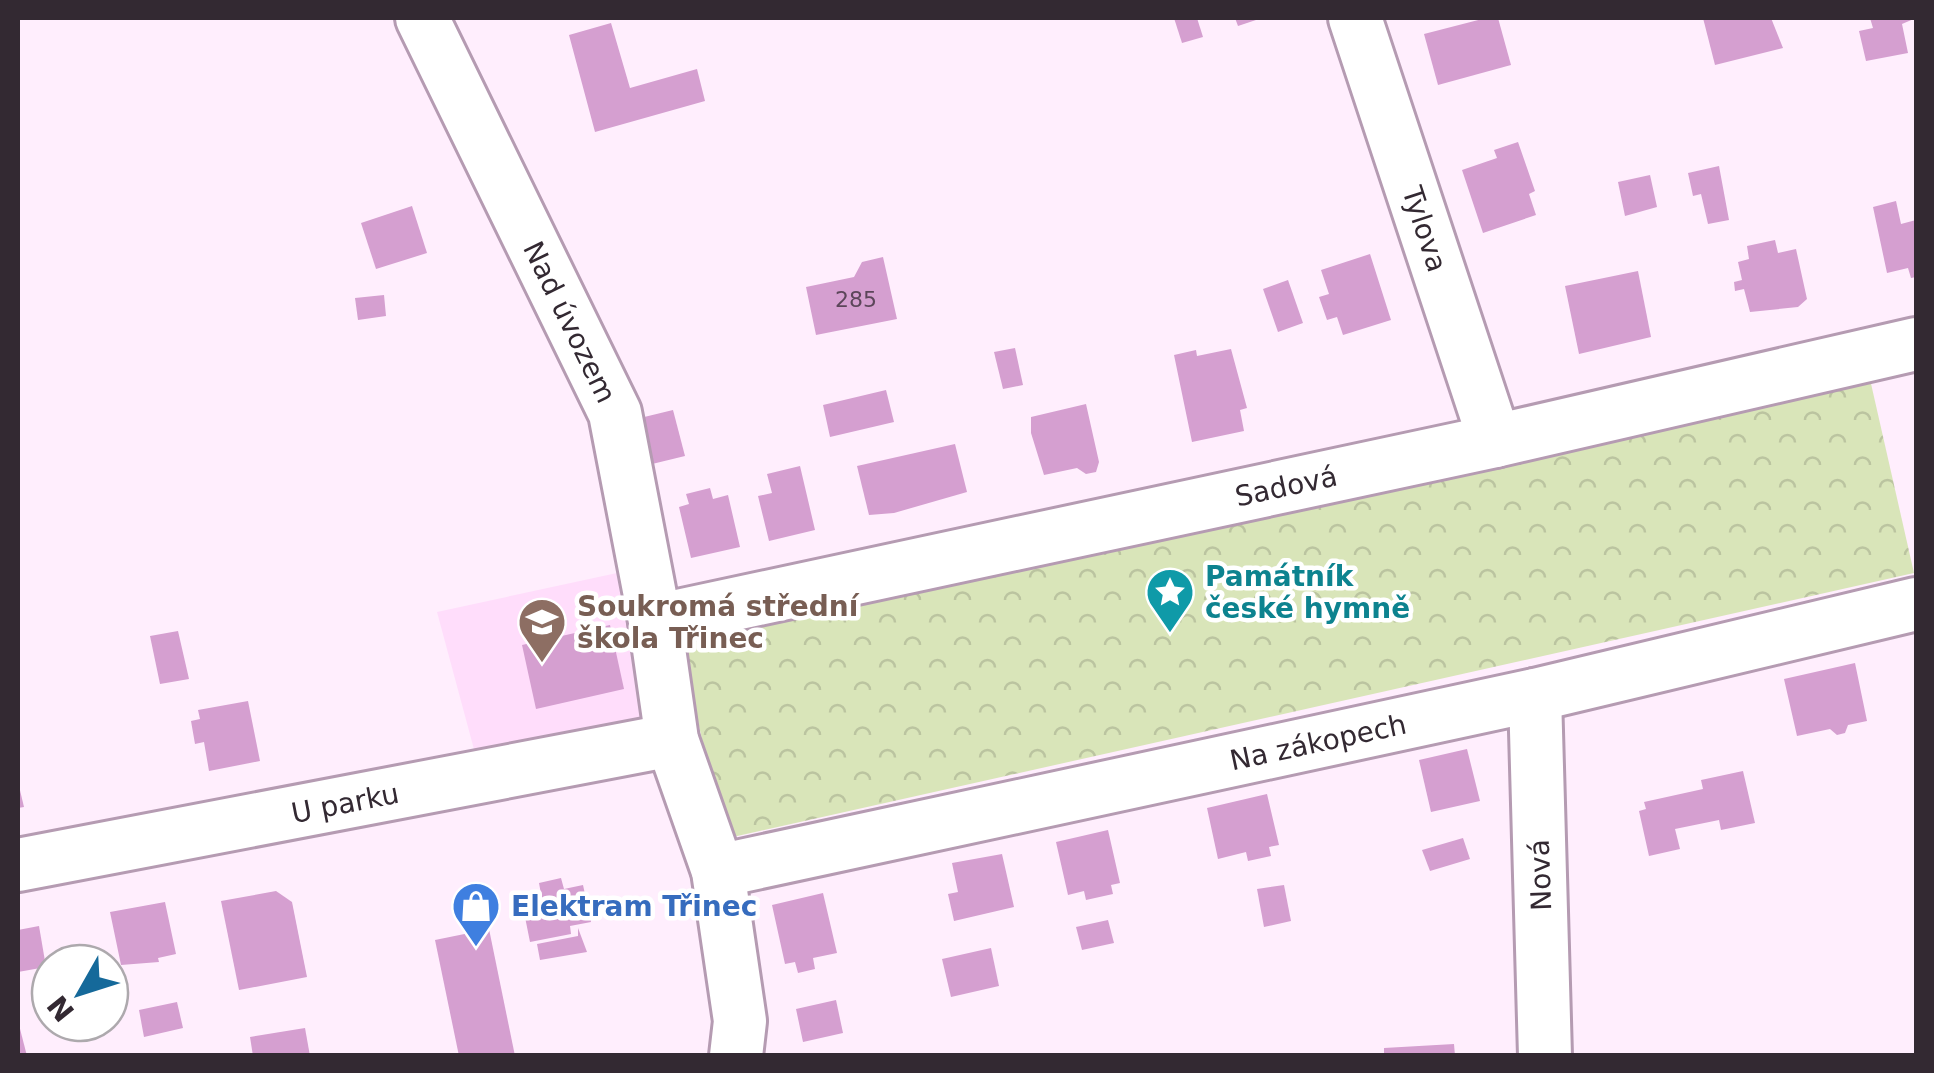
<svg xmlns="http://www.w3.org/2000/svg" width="1934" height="1073" viewBox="0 0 1934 1073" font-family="'DejaVu Sans',sans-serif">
  <defs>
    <pattern id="park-crowns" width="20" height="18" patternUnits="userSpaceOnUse" patternTransform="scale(2.5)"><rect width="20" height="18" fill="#d9e5b9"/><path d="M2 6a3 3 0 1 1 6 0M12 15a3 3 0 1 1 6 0" fill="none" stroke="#bbc4a0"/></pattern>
  </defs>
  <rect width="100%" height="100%" fill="#ffeefd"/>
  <polygon fill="#ffddfb" points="617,573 643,718 475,753 437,612"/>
  <polygon fill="url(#park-crowns)" points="1867,366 1914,573 724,839 678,631"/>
  <g fill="#d59fd0">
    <polygon points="1174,18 1197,18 1203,37 1182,43"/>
    <polygon points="1235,18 1262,18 1238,26"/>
    <polygon points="1486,18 1498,18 1511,65 1438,85 1424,34"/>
    <polygon points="1703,18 1771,18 1783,48 1715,65"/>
    <polygon points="1870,18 1916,18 1902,24 1908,53 1866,61 1859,31 1873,28"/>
    <polygon points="611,23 630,88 697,69 705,101 595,132 569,35"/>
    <polygon points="1518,142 1535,191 1529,194 1536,215 1483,233 1462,170 1497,158 1494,150"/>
    <polygon points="1719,166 1729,220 1708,224 1701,194 1693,196 1688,173"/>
    <polygon points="1650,175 1657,207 1625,216 1618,182"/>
    <polygon points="1896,201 1901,224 1916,220 1916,277 1911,278 1908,268 1887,273 1873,207"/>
    <polygon points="412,206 427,253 376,269 361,223"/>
    <polygon points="1775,240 1778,253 1796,249 1807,299 1798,307 1750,312 1744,289 1735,291 1734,282 1742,280 1738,262 1749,259 1747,246"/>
    <polygon points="1370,254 1391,320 1343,335 1337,317 1327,320 1319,297 1329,294 1321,270"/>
    <polygon points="883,257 897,319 816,335 806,287 854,277 862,262"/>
    <polygon points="1638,271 1651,337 1579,354 1565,286"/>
    <polygon points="1288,280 1303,323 1278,332 1263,289"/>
    <polygon points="384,295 386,316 358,320 355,298"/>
    <polygon points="1015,348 1023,385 1003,389 994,352"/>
    <polygon points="1231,349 1247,408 1240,410 1244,431 1192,442 1174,355 1196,350 1197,356"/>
    <polygon points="886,390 894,422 830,437 823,405"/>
    <polygon points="1086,404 1099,462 1096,472 1086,474 1077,468 1044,475 1031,433 1031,417"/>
    <polygon points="673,410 685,456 648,465 636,419"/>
    <polygon points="955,444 967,492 894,513 869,515 857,466"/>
    <polygon points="800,466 815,530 769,541 758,496 772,493 767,474"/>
    <polygon points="710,488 713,499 728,495 740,547 691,558 679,507 689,504 686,494"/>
    <polygon points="610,625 624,689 536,709 522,645"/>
    <polygon points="178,631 189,679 160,684 150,636"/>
    <polygon points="1855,663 1867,721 1848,725 1845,733 1837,735 1830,729 1797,736 1784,679"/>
    <polygon points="248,701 260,761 209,771 204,742 195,744 191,721 200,719 198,710"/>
    <polygon points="1467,749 1480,801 1431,812 1419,760"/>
    <polygon points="1743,771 1755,823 1721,830 1719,820 1675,829 1680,849 1649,856 1639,811 1646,809 1644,802 1703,789 1701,780"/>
    <polygon points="18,782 24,807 18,808"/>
    <polygon points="1267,794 1279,845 1269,847 1271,856 1248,861 1246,852 1218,859 1207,808"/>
    <polygon points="1108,830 1120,883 1111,885 1113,894 1086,900 1084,891 1068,895 1056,842"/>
    <polygon points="1463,838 1470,859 1430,871 1422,850"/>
    <polygon points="1002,854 1014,907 954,921 948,894 958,892 952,863"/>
    <polygon points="561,878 564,889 583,885 591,922 570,926 571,934 530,942 521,897 541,894 539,883"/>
    <polygon points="1284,885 1291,921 1264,927 1257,889"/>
    <polygon points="276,891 292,902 307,977 239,990 221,901"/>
    <polygon points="823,893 837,953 813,958 815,969 798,973 795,962 785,964 772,905"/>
    <polygon points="165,902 176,954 158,958 159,962 121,965 110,912"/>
    <polygon points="1108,920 1114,943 1082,950 1076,927"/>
    <polygon points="39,926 46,967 18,972 18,930"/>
    <polygon points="578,928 587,952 540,960 537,944 578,936"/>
    <polygon points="489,929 515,1056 459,1056 435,940"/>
    <polygon points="991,948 999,986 951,997 942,959"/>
    <polygon points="836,1000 843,1033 803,1042 796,1009"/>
    <polygon points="177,1002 183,1028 144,1037 139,1010"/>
    <polygon points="19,1025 27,1056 18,1056"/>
    <polygon points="305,1028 310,1056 253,1056 250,1037"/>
    <polygon points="1454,1044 1455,1056 1384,1056 1384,1048"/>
  </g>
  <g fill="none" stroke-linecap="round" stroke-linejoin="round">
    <g stroke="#b59bb2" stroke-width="58">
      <g id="minor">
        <polyline points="422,18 615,413 655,621 672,740 718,871 740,1021 736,1056"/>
        <polyline points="1355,18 1495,441"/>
        <polyline points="655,621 1495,441 1916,344"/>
        <polyline points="1535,695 1545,1056"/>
        <polyline points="18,865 672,740"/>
        <polyline points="718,871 1535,695 1916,604"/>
      </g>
    </g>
    <use href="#minor" stroke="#fff" stroke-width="52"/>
  </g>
  <defs>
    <g id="sight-pin" transform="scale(2.5)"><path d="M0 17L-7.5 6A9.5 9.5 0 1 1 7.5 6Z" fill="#0f9aa8" stroke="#fff"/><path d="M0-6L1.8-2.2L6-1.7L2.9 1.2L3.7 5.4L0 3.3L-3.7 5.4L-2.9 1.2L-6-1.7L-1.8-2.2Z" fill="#fff"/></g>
    <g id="university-pin" transform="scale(2.5)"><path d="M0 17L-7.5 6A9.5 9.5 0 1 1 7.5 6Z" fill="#8d6e63" stroke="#fff"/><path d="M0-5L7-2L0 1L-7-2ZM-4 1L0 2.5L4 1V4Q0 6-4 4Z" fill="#fff"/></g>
    <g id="shop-pin" transform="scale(2.5)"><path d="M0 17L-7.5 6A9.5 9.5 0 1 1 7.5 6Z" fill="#3f7fe0" stroke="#fff"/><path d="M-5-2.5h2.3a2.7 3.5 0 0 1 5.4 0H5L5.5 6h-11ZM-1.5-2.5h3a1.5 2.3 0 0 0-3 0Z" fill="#fff"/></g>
  </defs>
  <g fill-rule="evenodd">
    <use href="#sight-pin" x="1170" y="592"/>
    <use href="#university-pin" x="542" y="622"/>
    <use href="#shop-pin" x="476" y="906"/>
  </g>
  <g text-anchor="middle" stroke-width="9" stroke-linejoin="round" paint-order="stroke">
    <g font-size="22" fill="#5c465a">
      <text x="856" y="307">285</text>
    </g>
    <g font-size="28" fill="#332932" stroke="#fff">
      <text transform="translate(1425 229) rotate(72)" y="10">Tylova</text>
      <text transform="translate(570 322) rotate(64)" y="10">Nad úvozem</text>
      <text transform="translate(1286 486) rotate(-12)" y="10">Sadová</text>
      <text transform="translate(1318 742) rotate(-12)" y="10">Na zákopech</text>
      <text transform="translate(345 803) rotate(-11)" y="10">U parku</text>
      <text transform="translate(1540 875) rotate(-92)" y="10">Nová</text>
    </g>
    <g font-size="28" font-weight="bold" fill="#0d838f" stroke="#fff" text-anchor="start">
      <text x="1205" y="586">Památník<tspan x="1205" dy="32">české hymně</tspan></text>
    </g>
    <g font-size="28" font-weight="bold" fill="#785e54" stroke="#fff" text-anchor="start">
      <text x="577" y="616">Soukromá střední<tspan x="577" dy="32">škola Třinec</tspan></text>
    </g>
    <g font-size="28" font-weight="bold" fill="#366cbe" stroke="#fff" text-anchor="start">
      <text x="511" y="916">Elektram Třinec</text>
    </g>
  </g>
  <rect width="1934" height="1073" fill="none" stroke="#332932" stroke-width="40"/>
  <g transform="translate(80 993) rotate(231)"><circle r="48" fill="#ffffff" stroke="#ada9ad" stroke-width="2.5"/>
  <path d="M0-8L18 38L0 25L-18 38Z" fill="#15699a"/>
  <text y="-15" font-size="28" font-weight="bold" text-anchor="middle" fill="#332932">N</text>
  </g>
</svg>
